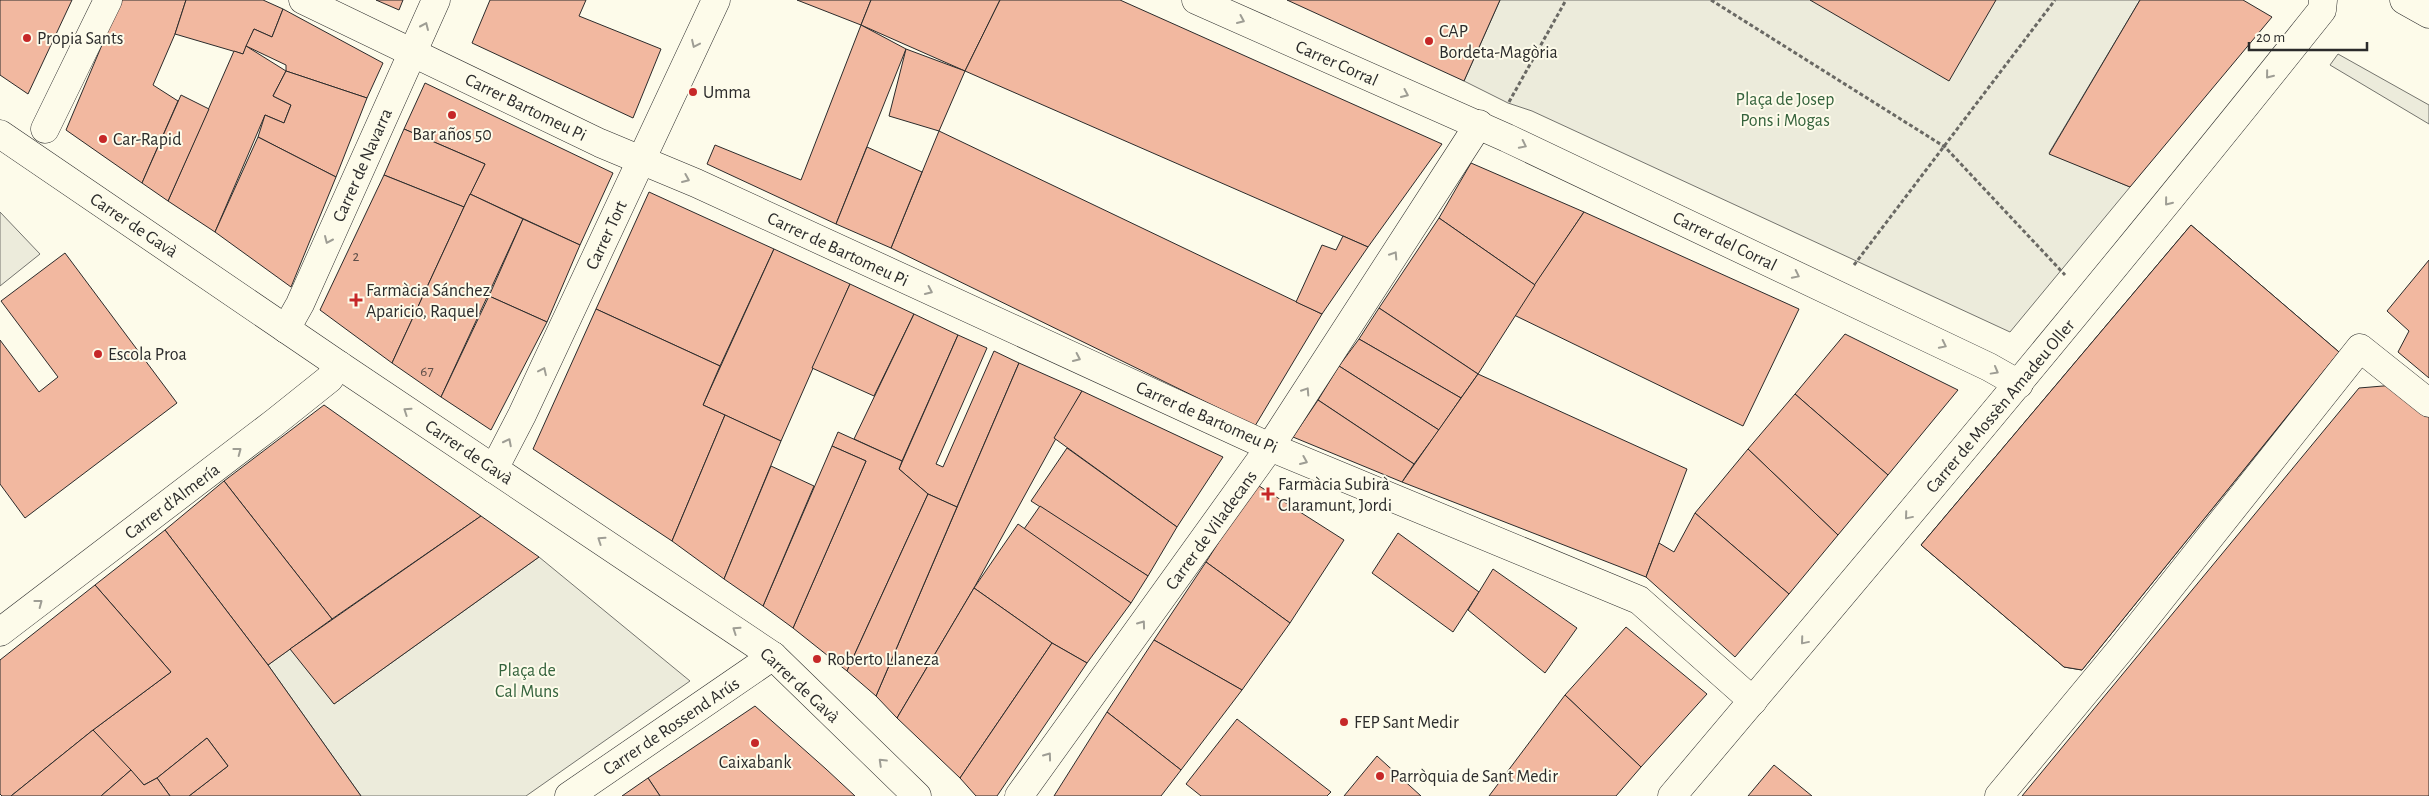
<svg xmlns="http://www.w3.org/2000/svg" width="2429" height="796" viewBox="0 0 2429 796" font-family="'Alegreya Sans',sans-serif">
  <rect width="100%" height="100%" fill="#fdfbea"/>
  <g fill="#ecebdb" stroke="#74746e">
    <polygon points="1500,0 2140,0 2049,153 2130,187 2010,332 1532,111 1508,103 1464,81"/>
    <polygon points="2338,54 2429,105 2429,124 2330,65"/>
    <polygon points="0,212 40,254 0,286"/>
    <polygon points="539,557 690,681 526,796 361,796 268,665 293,647 334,704"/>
  </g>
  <g fill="#f2b8a0" stroke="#2b2b2b">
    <polygon points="0,0 72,0 28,94 0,75"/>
    <polygon points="121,0 186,0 175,34 153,85 178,101 142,183 66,130"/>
    <polygon points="186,0 263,0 283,9 272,37 254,29 243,54 175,34"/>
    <polygon points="376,0 403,0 399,10"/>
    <polygon points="490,0 586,0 579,16 661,49 633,118 472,43"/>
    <polygon points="797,0 871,0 861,25"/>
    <polygon points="871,0 1000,0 965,71 861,25"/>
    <polygon points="1000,0 1120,0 1442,144 1368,247 965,71"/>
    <polygon points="1287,0 1500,0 1464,81"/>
    <polygon points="1810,0 1996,0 1949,81"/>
    <polygon points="2140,0 2243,0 2272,17 2130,187 2049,154"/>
    <polygon points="283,9 383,63 367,98 286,71 286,65 246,46 254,29 272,37"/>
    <polygon points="861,25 906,49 836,224 707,164 715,145 801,180"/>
    <polygon points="246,46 286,71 273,96 291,105 284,123 265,115 215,232 168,201 234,51 243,54"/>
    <polygon points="906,49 965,71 939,131 889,116"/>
    <polygon points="286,71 367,98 336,177 258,137 265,115 284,123 291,105 273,96"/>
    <polygon points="425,83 613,173 580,245 470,194 485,164 404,129"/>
    <polygon points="181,95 209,109 168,201 142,183"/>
    <polygon points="404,129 485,164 464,207 384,175"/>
    <polygon points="939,131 1322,314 1255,426 891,248"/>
    <polygon points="258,137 336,177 291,287 215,232"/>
    <polygon points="867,147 922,172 891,248 836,224"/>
    <polygon points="1471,163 1584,212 1535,285 1439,218"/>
    <polygon points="384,175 464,207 392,363 320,310"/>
    <polygon points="649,192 774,249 720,366 596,309"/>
    <polygon points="470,194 523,219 441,397 392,363"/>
    <polygon points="1584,212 1799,309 1743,426 1514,315"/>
    <polygon points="1439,218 1535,285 1478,374 1379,308"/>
    <polygon points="523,219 580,245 547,322 489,296"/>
    <polygon points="2191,225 2339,352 2082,670 2064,667 1921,545"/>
    <polygon points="2191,225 2339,352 2082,670 2064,667 1921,545"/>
    <polygon points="1343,236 1368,247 1322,314 1296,302 1322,245 1336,250"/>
    <polygon points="774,249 850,284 781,441 703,405"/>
    <polygon points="65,253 177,403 25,518 0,484 0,340 39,392 58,377 1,301"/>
    <polygon points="2429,260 2429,378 2398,352 2409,331 2387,311"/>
    <polygon points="850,284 914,314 874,396 812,368"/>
    <polygon points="489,296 547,322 491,430 441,397"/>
    <polygon points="1379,308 1478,374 1461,398 1359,339"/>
    <polygon points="596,309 720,366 703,405 725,415 672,541 533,449"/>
    <polygon points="914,314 958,335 902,461 854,439"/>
    <polygon points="1845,334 1958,390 1888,475 1795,394"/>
    <polygon points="958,335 987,348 936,464 943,467 994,351 1019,363 957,507 928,494 899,469"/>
    <polygon points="1359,339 1461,398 1439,430 1339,366"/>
    <polygon points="1019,363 1082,391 974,588 897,718 876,696"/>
    <polygon points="1339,366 1439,430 1414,464 1318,400"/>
    <polygon points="1478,374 1687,469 1646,577 1402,482"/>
    <polygon points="2395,385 2429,412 2429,796 2022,796 2359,388"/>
    <polygon points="1082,391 1223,457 1177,527 1054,438"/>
    <polygon points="1795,394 1888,475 1838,535 1748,449"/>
    <polygon points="1318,400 1414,464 1402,482 1293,437"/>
    <polygon points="324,405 481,516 332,619 224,481"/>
    <polygon points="725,415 781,441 724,579 672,541"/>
    <polygon points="838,432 902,461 899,469 928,494 847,671 793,628 866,461 832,446"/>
    <polygon points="832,446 866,461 793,628 763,606"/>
    <polygon points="1067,448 1177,527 1148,576 1031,501"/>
    <polygon points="1748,449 1838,535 1789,594 1695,513"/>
    <polygon points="771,466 814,486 763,606 724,579"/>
    <polygon points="224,481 332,619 268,665 165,530"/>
    <polygon points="1256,484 1344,540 1290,623 1206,562"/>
    <polygon points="928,494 957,507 876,696 847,671"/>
    <polygon points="1040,506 1148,576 1131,603 1024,529"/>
    <polygon points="1695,513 1789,594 1735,657 1646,577 1659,543 1674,552"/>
    <polygon points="481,516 539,557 334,704 290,649"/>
    <polygon points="1018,524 1131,603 1087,663 1052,643 974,588"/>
    <polygon points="165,530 268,665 361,796 189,796 228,766 207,738 157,778 144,785 93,730 171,672 95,585"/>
    <polygon points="1398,533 1479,592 1453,632 1372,573"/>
    <polygon points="1206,562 1290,623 1242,690 1154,640"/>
    <polygon points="1493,569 1577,628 1545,673 1468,610"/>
    <polygon points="95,585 171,672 93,730 11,796 2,796 0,794 0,660"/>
    <polygon points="974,588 1052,643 960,778 897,718"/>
    <polygon points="1626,627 1707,694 1641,767 1565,695"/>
    <polygon points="1154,640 1242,690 1181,770 1107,712"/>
    <polygon points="1052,643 1087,663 997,796 976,796 960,778"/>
    <polygon points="1565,695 1641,767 1616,796 1489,796"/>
    <polygon points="755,706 826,769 855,796 660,796 648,778"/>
    <polygon points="1107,712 1181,770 1161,796 1054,796"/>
    <polygon points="1237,719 1331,792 1327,796 1201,796 1186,784"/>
    <polygon points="93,730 131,770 101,796 11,796"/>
    <polygon points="207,738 228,766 189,796 170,796 157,778"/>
    <polygon points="1377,756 1421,796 1344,796"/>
    <polygon points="1774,765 1812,796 1748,796"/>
    <polygon points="131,770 144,785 157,778 170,796 101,796"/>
    <polygon points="648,778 660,796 622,796"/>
  </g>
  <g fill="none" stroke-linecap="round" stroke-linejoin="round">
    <g stroke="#2b2b2b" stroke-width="29">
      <g id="minor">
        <polyline points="303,0 600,143 696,183 1270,447 1639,600 1753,701"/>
        <polyline points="1196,0 1507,138 1989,367 2019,384"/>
        <polyline points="2404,0 2429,14"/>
        <polyline points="45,129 108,0"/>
        <polyline points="0,134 339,365 773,656 917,796"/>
        <polyline points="286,329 300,304 436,0"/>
        <polyline points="494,469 522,415 716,0"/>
        <polyline points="0,632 274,423 329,379 339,365"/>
        <polyline points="569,796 773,656"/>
        <polyline points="1019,796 1270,447 1479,124"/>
        <path d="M1672 796C1892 536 2110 276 2322 10L2323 0"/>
        <polyline points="1999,796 2121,649 2360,348 2429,403"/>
      </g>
    </g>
    <g stroke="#6a6964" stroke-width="3" stroke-dasharray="4 2.5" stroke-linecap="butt">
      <polyline points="1711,0 1945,147 2065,275"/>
      <polyline points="1509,102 1566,0"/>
      <polyline points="1854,265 2055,0"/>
    </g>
    <use href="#minor" stroke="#fdfbea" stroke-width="28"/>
  </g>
  <defs><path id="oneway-chevron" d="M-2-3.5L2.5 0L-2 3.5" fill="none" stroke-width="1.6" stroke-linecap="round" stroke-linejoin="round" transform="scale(1.25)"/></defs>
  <g stroke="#9e9d94">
    <use href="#oneway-chevron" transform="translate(1241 20) rotate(24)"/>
    <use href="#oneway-chevron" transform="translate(425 26) rotate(-66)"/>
    <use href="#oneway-chevron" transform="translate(695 44) rotate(115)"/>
    <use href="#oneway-chevron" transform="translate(2269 75) rotate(129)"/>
    <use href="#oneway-chevron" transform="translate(1405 94) rotate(24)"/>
    <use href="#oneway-chevron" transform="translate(1523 145) rotate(26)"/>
    <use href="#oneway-chevron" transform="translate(686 179) rotate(23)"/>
    <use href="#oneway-chevron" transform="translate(2168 202) rotate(129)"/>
    <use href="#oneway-chevron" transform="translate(328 240) rotate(114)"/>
    <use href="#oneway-chevron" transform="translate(1394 255) rotate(-57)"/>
    <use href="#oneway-chevron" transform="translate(1796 275) rotate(26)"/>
    <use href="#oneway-chevron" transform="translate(929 291) rotate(25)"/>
    <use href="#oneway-chevron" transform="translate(1943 345) rotate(26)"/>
    <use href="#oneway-chevron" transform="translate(1077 358) rotate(25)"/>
    <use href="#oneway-chevron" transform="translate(543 371) rotate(-65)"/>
    <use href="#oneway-chevron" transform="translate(1995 371) rotate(29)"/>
    <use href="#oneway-chevron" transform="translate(1306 391) rotate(-57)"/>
    <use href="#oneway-chevron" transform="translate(407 411) rotate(-146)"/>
    <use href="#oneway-chevron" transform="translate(508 442) rotate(-63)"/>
    <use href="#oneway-chevron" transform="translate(238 451) rotate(-37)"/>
    <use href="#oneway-chevron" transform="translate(1304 461) rotate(23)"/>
    <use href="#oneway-chevron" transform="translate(1908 516) rotate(130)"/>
    <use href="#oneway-chevron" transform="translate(601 540) rotate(-146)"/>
    <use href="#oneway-chevron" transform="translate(39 603) rotate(-37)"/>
    <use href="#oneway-chevron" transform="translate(1142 624) rotate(-54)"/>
    <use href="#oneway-chevron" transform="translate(736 630) rotate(-146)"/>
    <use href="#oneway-chevron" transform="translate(1804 641) rotate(130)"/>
    <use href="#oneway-chevron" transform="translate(1048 756) rotate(-54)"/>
    <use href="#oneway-chevron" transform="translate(882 762) rotate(-136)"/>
  </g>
  <g fill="#c62828" stroke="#fdfbea" stroke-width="2">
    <circle cx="27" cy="38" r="5"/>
    <circle cx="1429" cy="41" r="5"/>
    <circle cx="693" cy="92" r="5"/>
    <circle cx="452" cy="115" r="5"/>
    <circle cx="103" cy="139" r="5"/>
    <path d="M353.5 292.5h5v5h5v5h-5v5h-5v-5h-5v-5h5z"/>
    <circle cx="98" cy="354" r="5"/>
    <path d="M1265.5 486.5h5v5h5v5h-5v5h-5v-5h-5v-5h5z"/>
    <circle cx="817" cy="659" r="5"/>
    <circle cx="1344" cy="722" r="5"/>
    <circle cx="755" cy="743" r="5"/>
    <circle cx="1380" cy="776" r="5"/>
  </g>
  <g text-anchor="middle" stroke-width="4" stroke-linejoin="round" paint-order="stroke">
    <g font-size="15" fill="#5d4e48">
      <text x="356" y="261">2</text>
      <text x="427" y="376">67</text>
    </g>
    <g font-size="18" fill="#2b2b2b" stroke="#fdfbea" text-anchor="start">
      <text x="1439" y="37">CAP<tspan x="1439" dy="21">Bordeta-Magòria</tspan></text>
      <text x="37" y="44">Propia Sants</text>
      <text x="703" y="98">Umma</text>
      <text x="452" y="140" text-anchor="middle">Bar años 50</text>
      <text x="113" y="145">Car-Rapid</text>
      <text x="366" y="296">Farmàcia Sánchez<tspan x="366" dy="21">Aparicio, Raquel</tspan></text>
      <text x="108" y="360">Escola Proa</text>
      <text x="1278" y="490">Farmàcia Subirà<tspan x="1278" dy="21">Claramunt, Jordi</tspan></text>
      <text x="827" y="665">Roberto Llaneza</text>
      <text x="1354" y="728">FEP Sant Medir</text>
      <text x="755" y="768" text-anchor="middle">Caixabank</text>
      <text x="1390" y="782">Parròquia de Sant Medir</text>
    </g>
    <g font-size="18" fill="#2b2b2b" stroke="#fdfbea">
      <text transform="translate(1337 63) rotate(24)" y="6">Carrer Corral</text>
      <text transform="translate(526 107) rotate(26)" y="6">Carrer Bartomeu Pi</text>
      <text transform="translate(362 165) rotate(-66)" y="6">Carrer de Navarra</text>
      <text transform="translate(134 225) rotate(34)" y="6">Carrer de Gavà</text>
      <text transform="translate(606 235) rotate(-65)" y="6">Carrer Tort</text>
      <text transform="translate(1725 241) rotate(26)" y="6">Carrer del Corral</text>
      <text transform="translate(838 249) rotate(25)" y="6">Carrer de Bartomeu Pi</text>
      <text transform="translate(2000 406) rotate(-50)" y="6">Carrer de Mossèn Amadeu Oller</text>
      <text transform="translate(1207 417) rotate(24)" y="6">Carrer de Bartomeu Pi</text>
      <text transform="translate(469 452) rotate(34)" y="6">Carrer de Gavà</text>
      <text transform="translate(172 501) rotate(-37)" y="6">Carrer d'Almería</text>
      <text transform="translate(1211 530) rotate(-54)" y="6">Carrer de Viladecans</text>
      <text transform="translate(800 685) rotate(43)" y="6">Carrer de Gavà</text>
      <text transform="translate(671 726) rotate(-34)" y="6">Carrer de Rossend Arús</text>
    </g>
    <g font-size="18" fill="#34623c" stroke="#fdfbea">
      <text x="1785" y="105">Plaça de Josep<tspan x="1785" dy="21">Pons i Mogas</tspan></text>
      <text x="527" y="676">Plaça de<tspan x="527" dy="21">Cal Muns</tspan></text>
    </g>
  </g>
  <path d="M2249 42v8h118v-8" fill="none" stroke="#2b2b2b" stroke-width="2.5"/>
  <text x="2256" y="42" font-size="15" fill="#2b2b2b" stroke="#fdfbea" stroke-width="4" paint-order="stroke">20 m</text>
</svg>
